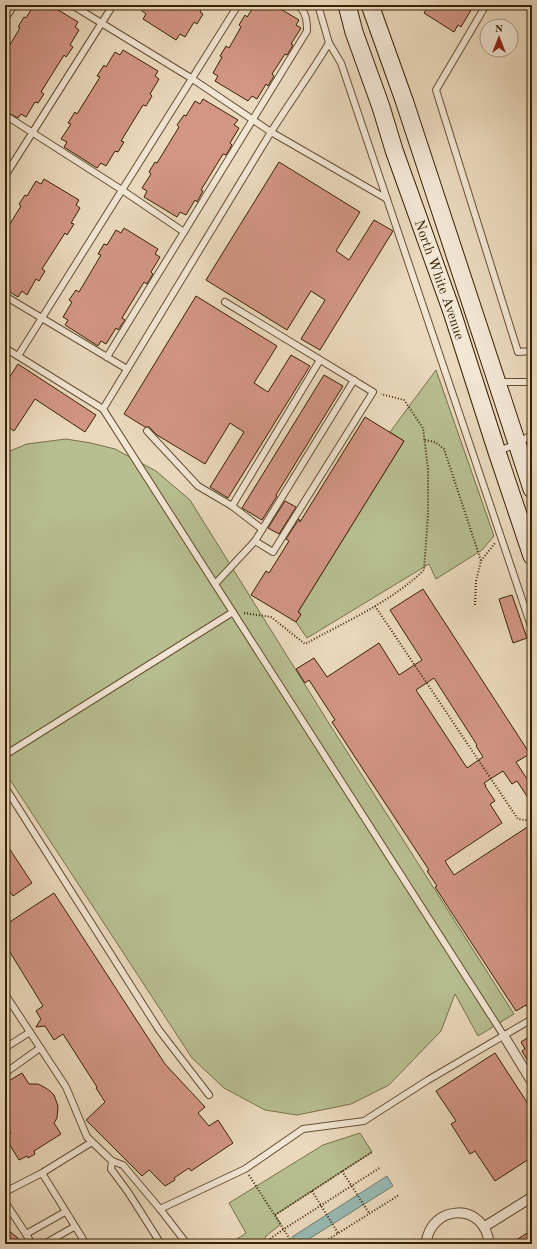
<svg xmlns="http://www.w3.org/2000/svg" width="537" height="1249" viewBox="0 0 537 1249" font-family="'Old Standard TT',serif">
  <rect width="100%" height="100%" fill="#ebd9be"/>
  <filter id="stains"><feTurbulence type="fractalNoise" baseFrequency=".005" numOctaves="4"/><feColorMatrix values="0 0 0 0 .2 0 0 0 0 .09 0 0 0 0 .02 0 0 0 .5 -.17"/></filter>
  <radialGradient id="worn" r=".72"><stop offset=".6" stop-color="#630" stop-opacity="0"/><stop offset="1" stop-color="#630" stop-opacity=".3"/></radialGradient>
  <g fill="#b7bf91" stroke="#787048">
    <polygon points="436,370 494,536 482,550 436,579 429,564 307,638 296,622 301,614 298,612 404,441 390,432"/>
    <polygon points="66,439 91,443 115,449 156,471 190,500 330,725 514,1014 478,1036 455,994 441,1031 389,1085 351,1104 297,1115 265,1110 224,1088 192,1058 5,772 5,453 27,444"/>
    <polygon points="360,1133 372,1152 275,1215 281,1224 266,1236 262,1244 240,1244 237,1239 246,1233 229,1203 323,1145"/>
  </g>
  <polygon fill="#98bab4" stroke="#727d6c" points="387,1176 393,1186 301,1244 296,1244 292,1237"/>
  <g fill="#d29586" stroke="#382200" fill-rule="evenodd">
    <polygon points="34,5 50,5 78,22 75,27 79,30 70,45 73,47 66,57 64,55 41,92 44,94 38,103 35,102 26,117 21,114 18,118 5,111 5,53 20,28 18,27 24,17 26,18"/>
    <polygon points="144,5 205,5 200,12 203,14 197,24 194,22 185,37 180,34 176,40 143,19 146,14 141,10"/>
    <polygon points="255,5 274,5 299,20 296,25 301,28 291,44 293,45 287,55 285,54 272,74 274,76 268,86 266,84 257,99 252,96 248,101 215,81 218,76 213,73 222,57 220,56 226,46 229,48 241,27 239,25 245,15 247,17"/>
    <polygon points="429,5 474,5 461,27 458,25 454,32 424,13"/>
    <polygon points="123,50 158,71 155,76 159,79 150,94 152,96 146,106 143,105 121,141 124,142 118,152 115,151 106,166 101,163 97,168 64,147 67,142 61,139 71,124 68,123 75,112 77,114 100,77 97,76 104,65 106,67 115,52 120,55"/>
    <polygon points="203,99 238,120 234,125 239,128 230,143 232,145 226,155 223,154 201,190 203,191 197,202 195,200 186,215 180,212 177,217 144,197 147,191 142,188 151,174 149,172 155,162 157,163 179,127 177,125 184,115 186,116 195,101 200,104"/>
    <polygon points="279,162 360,212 336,251 349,260 374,220 393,231 320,350 301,339 325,300 311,291 287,330 206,280"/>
    <polygon points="44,179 79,200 76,205 80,208 71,223 74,224 67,235 65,233 42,269 45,271 39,281 36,279 27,295 22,291 18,297 5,289 5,232 21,206 19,204 25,195 27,196 36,181 41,184"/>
    <polygon points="124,228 158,249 155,254 160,257 151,272 153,274 147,284 144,282 122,318 125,320 118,330 116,328 106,344 101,341 98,346 65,325 68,320 63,317 72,302 69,300 76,290 79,292 101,255 98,254 104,244 107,245 116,230 121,233"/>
    <polygon points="196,296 277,346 254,383 268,392 291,355 310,366 228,498 210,487 244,432 230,423 205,464 157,435 149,427 145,427 124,414"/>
    <polygon points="18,364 96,415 85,432 35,399 14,431 5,425 5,384"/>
    <polygon points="324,375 343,386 276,495 277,496 262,520 242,508"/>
    <polygon points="365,417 404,441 298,612 301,614 296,622 251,595 266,571 269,573 289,541 286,539 299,519 300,522"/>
    <polygon points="285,501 296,507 279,534 268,528"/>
    <path d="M423 589 530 754 516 762 527 779 532 776V804L517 781 512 784 503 771 484 783 486 786H485L495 801 490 804 502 823 445 861 454 875 532 824V1014L526 1005 516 1011 435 887 437 886 427 871 429 870 332 722 335 720 309 680 305 683 296 669 314 658 327 677 379 643 399 675 422 660 390 610ZM434 678 477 745 476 746 483 757 467 768 416 690Z"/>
    <polygon points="512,595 527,638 513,643 499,599"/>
    <polygon points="5,842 32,883 13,896 5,886"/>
    <polygon points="54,893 165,1064 205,1107 198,1113 209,1126 218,1120 233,1143 191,1171 189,1168 174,1178 175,1180 165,1186 149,1170 142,1176 86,1120 105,1102 96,1088 97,1087 63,1034 54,1040 45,1026 36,1027 41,1019 36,1011 43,1006 5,944 5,925"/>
    <polygon points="532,1035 532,1068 522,1051 525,1049 521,1042"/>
    <polygon points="495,1053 532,1110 532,1157 495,1181 475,1151 470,1154 451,1124 456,1121 436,1091"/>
    <polygon points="22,1073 29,1084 38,1084 44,1087 50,1091 54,1095 58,1106 57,1118 54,1123 61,1134 34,1151 35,1154 28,1158 27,1156 19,1160 8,1142 10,1141 7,1135 11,1133 5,1123 5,1083"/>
    <polygon points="5,1228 18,1238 13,1244 5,1244"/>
    <polygon points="532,1230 532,1244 510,1244"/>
  </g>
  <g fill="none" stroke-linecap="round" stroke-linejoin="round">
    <g stroke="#655030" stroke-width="8">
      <g id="service">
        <polyline points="72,5 191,78 271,132 103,409"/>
        <polyline points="318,5 329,43 341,63 532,629"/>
        <polyline points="486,5 436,90 518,352 532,351"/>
        <polyline points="5,19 14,5"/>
        <path d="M329 43C311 73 290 102 271 132L387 199"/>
        <path d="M5 115 122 190 184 232 307 31C307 20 306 11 297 5"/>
        <polyline points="5,176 113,5"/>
        <polyline points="5,296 127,369"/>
        <polyline points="225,302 373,392 273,552 255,541"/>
        <polyline points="5,348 103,409 504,1036"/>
        <polyline points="18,356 238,5"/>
        <polyline points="107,357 184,232"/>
        <polyline points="498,382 532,382"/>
        <polyline points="147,431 198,486 232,506 262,529"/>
        <polyline points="498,451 517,444 532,434"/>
        <polyline points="232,506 320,360"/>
        <polyline points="215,584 255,541 354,380"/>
        <polyline points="5,755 233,612"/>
        <polyline points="5,787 159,1030 209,1095"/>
        <polyline points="5,994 66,1087 87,1137 112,1161 123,1165 160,1209 187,1244"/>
        <polyline points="5,1048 30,1032"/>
        <polyline points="5,1073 40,1048"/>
        <polyline points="112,1161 111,1169 128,1192 161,1244"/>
        <polyline points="42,1173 92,1142"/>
        <polyline points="5,1192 42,1173 86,1244"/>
        <polyline points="5,1202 26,1234"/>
        <polyline points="160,1209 245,1169 303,1129 364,1121 428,1080 532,1019"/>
        <polyline points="32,1244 26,1234 65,1212"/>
        <polyline points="44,1244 74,1227"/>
      </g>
    </g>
    <g stroke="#655030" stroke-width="11">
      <g id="pedestrian">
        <polyline points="504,1036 532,1082"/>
        <polyline points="484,1227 532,1197"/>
        <path d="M426 1244C430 1203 486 1202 489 1244"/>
      </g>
    </g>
    <g stroke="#382200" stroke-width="19">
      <g id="secondary">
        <path id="s1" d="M347 5 354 32 381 107 394 150 452 312 497 452 532 556"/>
        <polyline points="370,5 404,100 532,489"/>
      </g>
    </g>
    <g stroke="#382200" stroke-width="2" stroke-dasharray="1 2" stroke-linecap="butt">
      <polyline points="425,440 435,442 444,449 481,561"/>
      <polyline points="475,605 476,581 481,561 495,543"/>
      <polyline points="375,606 518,819 532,821"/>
      <path d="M244 613 271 617 305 644C345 622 391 602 424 570L428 514V469L423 428 404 400 381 394"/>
      <polyline points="342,1171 369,1213"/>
      <polyline points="249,1175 293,1244"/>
      <polyline points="312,1191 338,1233"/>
      <polyline points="275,1215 372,1152"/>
      <polyline points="267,1244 271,1238 284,1229 381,1167"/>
      <polyline points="321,1244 399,1195"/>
    </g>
    <use href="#service" stroke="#f2e6d5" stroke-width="6"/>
    <use href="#pedestrian" stroke="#f2e6d5" stroke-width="9"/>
    <use href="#secondary" stroke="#f2e6d5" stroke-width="17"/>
  </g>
  <g text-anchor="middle" stroke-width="3.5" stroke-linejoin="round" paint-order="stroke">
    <g font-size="14" fill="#382200" stroke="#f2e6d5">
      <text dy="5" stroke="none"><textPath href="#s1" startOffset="290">North White Avenue</textPath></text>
    </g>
  </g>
  <rect width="537" height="1249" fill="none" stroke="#ebd9be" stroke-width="20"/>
  <rect x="6" y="6" width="525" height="1237" fill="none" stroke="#382200" stroke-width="2"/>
  <rect x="10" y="10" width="517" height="1229" fill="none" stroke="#382200"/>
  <g transform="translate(499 38)"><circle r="19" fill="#f2e6d5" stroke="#a89880"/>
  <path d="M0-3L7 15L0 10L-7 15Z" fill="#8f2418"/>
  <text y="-6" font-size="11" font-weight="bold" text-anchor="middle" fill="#382200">N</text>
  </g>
  <rect width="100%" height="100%" filter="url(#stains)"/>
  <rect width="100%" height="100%" fill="url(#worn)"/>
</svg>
